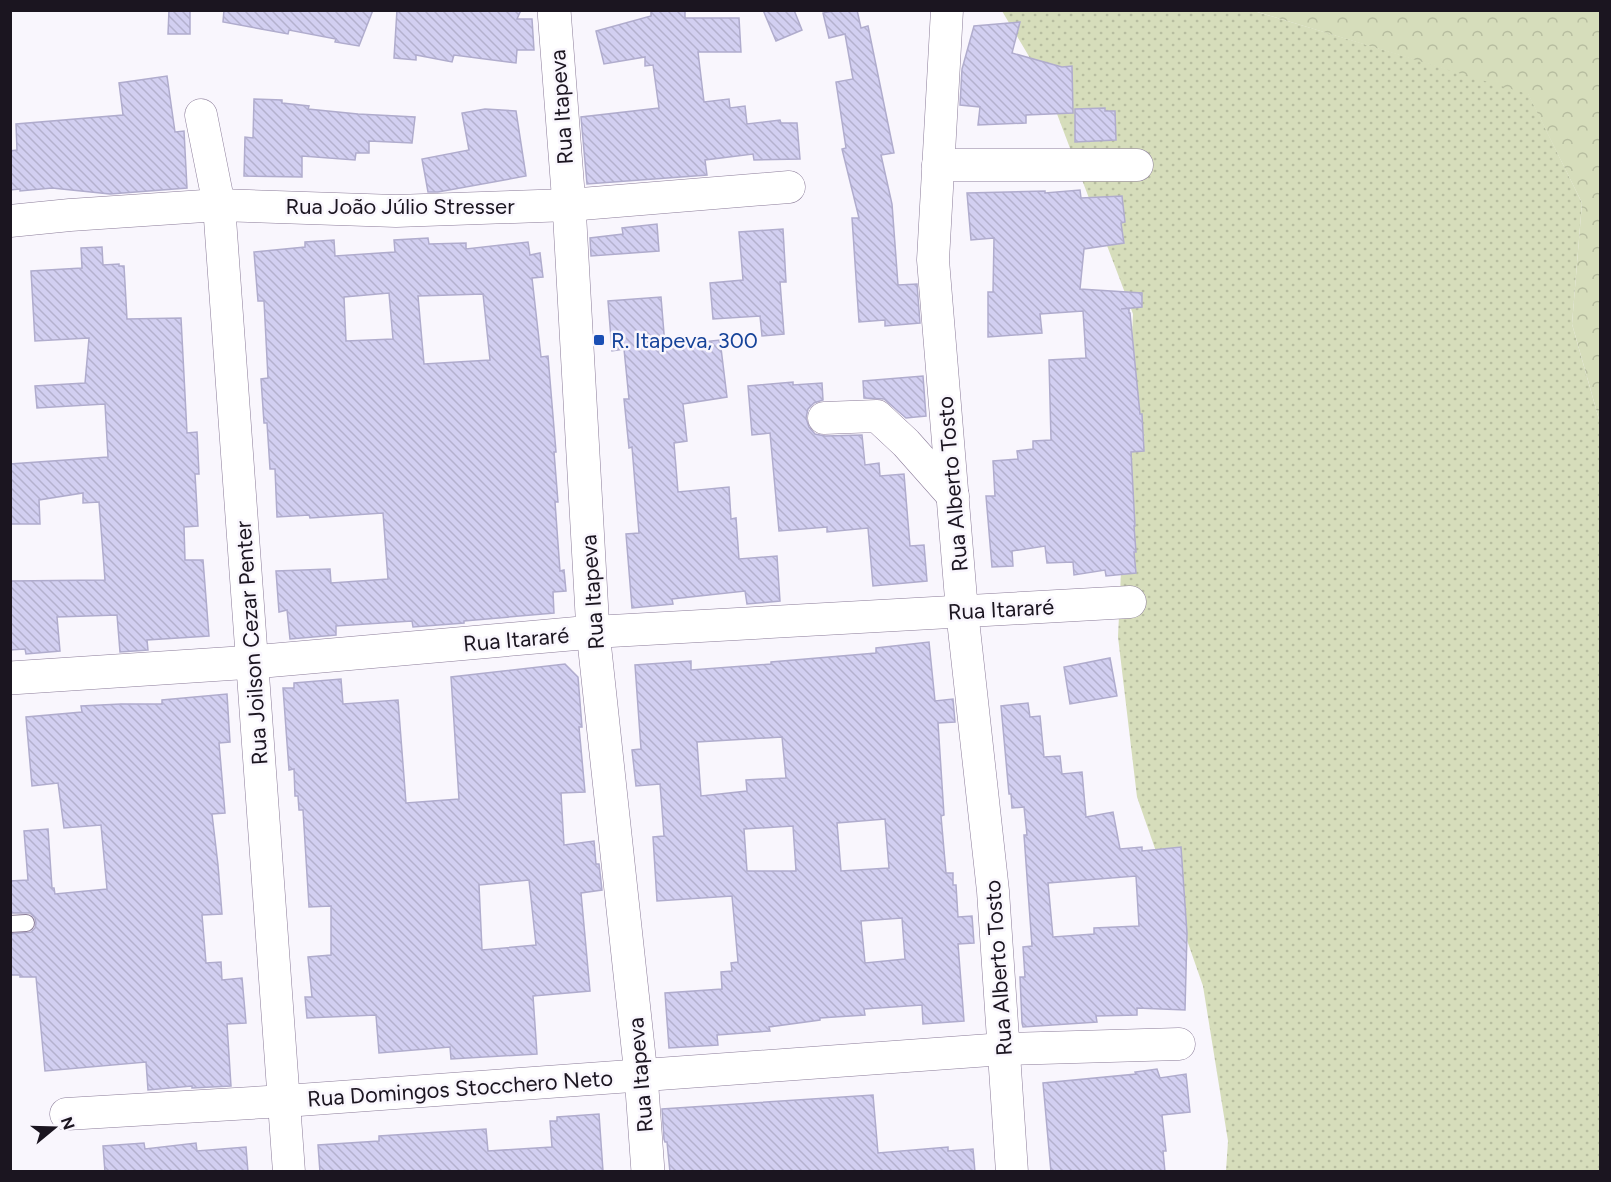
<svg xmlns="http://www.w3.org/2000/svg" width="1611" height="1182" viewBox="0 0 1611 1182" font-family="Figtree,sans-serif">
  <defs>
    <pattern id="grass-dots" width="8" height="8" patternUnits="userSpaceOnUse" patternTransform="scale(1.5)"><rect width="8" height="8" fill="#d6ddbb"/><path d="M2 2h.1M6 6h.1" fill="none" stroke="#b7bda0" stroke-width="1.8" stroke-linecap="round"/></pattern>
    <pattern id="forest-crowns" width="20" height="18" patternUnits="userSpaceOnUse" patternTransform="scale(1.5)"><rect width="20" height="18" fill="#d6ddbb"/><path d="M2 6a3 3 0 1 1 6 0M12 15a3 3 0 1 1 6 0" fill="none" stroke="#b7bda0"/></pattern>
    <pattern id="building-back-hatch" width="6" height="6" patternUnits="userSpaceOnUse" patternTransform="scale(1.5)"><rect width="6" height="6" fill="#d2cff1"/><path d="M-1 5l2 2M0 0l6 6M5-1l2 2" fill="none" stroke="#b4b1ce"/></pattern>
  </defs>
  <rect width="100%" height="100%" fill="#f9f6fd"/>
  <polygon fill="url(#grass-dots)" points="1002,11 1254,11 1528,93 1582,203 1572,324 1600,423 1600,1171 1226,1171 1228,1141 1203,986 1137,797 1118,637 1133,314 1046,85"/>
  <polygon fill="url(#forest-crowns)" points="1254,11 1600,11 1600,423 1572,324 1582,203 1528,94"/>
  <g fill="url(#building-back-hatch)" stroke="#b0accd" stroke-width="1.5" fill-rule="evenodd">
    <polygon points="169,10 190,10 190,34 168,34"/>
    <polygon points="224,10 373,10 359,46 335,42 336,39 289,30 288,34 223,22"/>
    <polygon points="397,10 521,10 517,19 532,19 534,50 517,50 516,63 454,55 452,62 416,55 416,60 394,58"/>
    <polygon points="651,10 685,10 685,18 739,18 741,52 698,52 704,102 729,99 730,108 745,106 747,124 780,120 781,123 797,123 800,159 754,160 753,154 705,160 707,175 587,184 581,117 659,108 653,65 645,66 645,57 604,64 596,31 651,16"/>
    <polygon points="763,10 794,10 802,30 776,41"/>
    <polygon points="837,10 857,10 861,28 868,26 894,153 881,155 892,204 898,285 917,284 920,323 885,326 885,320 859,322 852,218 859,218 842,149 846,148 836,82 853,79 845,34 829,38 823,13"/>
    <polygon points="1020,22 1012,53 1062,67 1072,66 1073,113 1026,115 1026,123 978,125 980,107 960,105 962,69 974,26"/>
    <polygon points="167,76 175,132 184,131 187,188 110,194 52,188 20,191 20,189 10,190 10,151 17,150 16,124 123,115 119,83"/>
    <polygon points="254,99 282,100 282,103 309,106 308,109 358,114 415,117 412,143 369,141 369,153 356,153 355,160 302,156 302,177 244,176 245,137 253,138"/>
    <polygon points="1105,108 1105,111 1115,111 1116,140 1075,142 1075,109"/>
    <polygon points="485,109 516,111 526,176 438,192 428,192 422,159 469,150 462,113"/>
    <polygon points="1080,190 1081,198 1122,196 1125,222 1121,223 1124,243 1084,249 1080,289 1142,293 1142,307 1121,309 1129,308 1129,313 1130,313 1140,414 1142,414 1144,451 1131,452 1135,526 1134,526 1136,552 1134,552 1136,573 1106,576 1105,570 1074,575 1073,562 1047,563 1045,546 1012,551 1013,566 992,567 986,496 995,496 993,461 1018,459 1017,451 1033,449 1033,441 1051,440 1049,360 1086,358 1083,311 1040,314 1042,333 988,337 988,292 993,292 994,238 971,240 967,193 1045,191 1045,193"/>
    <polygon points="657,224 659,251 591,256 590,238 623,234 622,228"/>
    <polygon points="783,229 786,282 780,282 784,334 762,336 760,316 713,319 710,283 743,280 739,232"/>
    <path d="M428 238 429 244 466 243V249L528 242 530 255 540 253 543 277 532 278 541 357 548 356 556 452H554L558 502H555L560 571 564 570 566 591 553 592 554 613 464 621V623L413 627 412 621 336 626V635L290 639 287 610 279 612 276 571 330 569 331 583 388 579 383 513 310 518 309 515 277 517 275 469H270L267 423H264L261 379 268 378 264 301H258L254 252 305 247V242L334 240 335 256 395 252 394 240ZM389 293 393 339 346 341 344 297ZM483 294 490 360 424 364 418 296Z"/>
    <polygon points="102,247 103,265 119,264 119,266 124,266 127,319 181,318 187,433 197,432 199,474 195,474 198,526 184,527 185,560 203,560 209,636 147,640 148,650 120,652 117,615 57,617 60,651 26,654 25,649 10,650 10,581 105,580 99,502 83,503 83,493 39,500 40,524 10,524 10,464 108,457 105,404 37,408 35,386 85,383 89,338 35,341 31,271 82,268 81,248"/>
    <polygon points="661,297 665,346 720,340 727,397 683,404 687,441 674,443 678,492 729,487 731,519 736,518 739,559 777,556 780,601 747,604 745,591 672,599 673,604 632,608 626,534 639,533 632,447 629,448 624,399 629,399 624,349 612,351 608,301"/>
    <polygon points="923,376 926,416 906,418 884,399 864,398 863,381"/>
    <polygon points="793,382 793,385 822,383 823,400 814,403 808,409 806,418 809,427 815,434 825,436 862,435 865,465 879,463 880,476 904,474 910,546 924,545 927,581 873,586 868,528 827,532 827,527 779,531 770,433 752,435 748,386"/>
    <path d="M929 642 935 701 953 699 955 722 938 723 944 815 941 816 946 873H953V885H956L958 917 972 916 974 943 958 944 964 1021 923 1024 922 1005 864 1009 865 1015 820 1018V1020L769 1027 770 1031 717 1035 718 1045 669 1048 665 993 722 989 721 972 732 971 731 963 738 962 732 896 657 901 653 837 664 836 660 784 636 786 632 750 641 749 635 665 691 661V670L771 664V662L876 653V648ZM782 737 786 778 746 780 747 791 701 796 697 742ZM885 819 889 868 841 871 837 823ZM793 826 796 871H747L744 829ZM902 918 905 959 865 963 861 921Z"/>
    <polygon points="1110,658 1117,696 1070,704 1064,667"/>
    <path d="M565 664 578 677 582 727H579L585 792 561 793 564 845 594 841 596 864H599L602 890 581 893 590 991 533 996 537 1054 451 1059 450 1047 379 1053 376 1015 307 1018 305 997H312L308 957 331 955V906L309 907 303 810H299L298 796H295L294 769 289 770 283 688H294V683L341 679 343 704 398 700 406 803 459 799 451 677ZM529 880 536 945 482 950 479 885Z"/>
    <polygon points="227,694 230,742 219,743 225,813 212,814 218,865 222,914 202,915 206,963 221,962 222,980 242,978 246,1023 227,1024 231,1086 192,1088 192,1086 148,1090 146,1062 45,1071 36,977 20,977 20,975 10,975 10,934 31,932 35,928 36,923 35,918 30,913 10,913 10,881 28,880 24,831 48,829 52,888 54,888 55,894 107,889 101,825 64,828 58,783 32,786 26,717 82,712 81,706 121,704 162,704 162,700"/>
    <path d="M1028 703 1030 717 1040 716 1044 757 1060 756 1062 774 1082 772 1086 817 1113 812 1120 849 1142 847V851L1181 847 1187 933 1185 1010 1137 1008V1015L1096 1016 1097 1022 1023 1027 1022 1023 1020 977H1025L1023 947 1032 946 1024 835H1027L1024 807 1012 808 1011 794H1009L1001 706ZM1136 876 1139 926 1094 928V934L1053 937 1048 883Z"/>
    <polygon points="1157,1069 1160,1078 1186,1074 1190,1112 1162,1115 1166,1151 1163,1151 1165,1172 1051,1172 1043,1083 1136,1074 1135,1072"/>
    <polygon points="873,1095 878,1153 948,1147 948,1151 973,1149 975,1172 670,1172 667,1142 665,1142 664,1139 662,1109"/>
    <polygon points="599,1114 603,1171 320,1172 318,1145 379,1141 379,1136 486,1129 488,1151 552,1147 550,1121 557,1121 557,1117"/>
    <polygon points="144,1143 145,1149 196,1143 197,1151 246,1147 248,1172 105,1172 103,1146"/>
  </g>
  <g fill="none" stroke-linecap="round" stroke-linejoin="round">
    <g stroke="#8b7c99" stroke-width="18">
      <polyline id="service" points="10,924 26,923"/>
    </g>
    <g stroke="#8b7c99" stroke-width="33">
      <g id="minor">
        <polyline points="947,10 933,260 962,611 993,891 1012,1172"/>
        <polyline points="201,115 219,205 289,1172"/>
        <polyline points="938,165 1137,165"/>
        <polyline points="10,221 70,215 219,205 396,211 569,205 789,187"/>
        <polyline points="824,418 877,416 906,443 953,496"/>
        <polyline points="593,632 1130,602"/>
        <polyline points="66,1114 285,1101 1004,1049 1179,1044"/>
      </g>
    </g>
    <g stroke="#8b7c99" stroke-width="34">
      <g id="tertiary">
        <polyline points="554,10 569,205 593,632 641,1075 648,1172"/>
        <polyline points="10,678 253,662 593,632"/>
      </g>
    </g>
    <use href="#service" stroke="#fff" stroke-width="16"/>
    <use href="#minor" stroke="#fff" stroke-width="32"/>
    <use href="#tertiary" stroke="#fff" stroke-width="33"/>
  </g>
  <rect fill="#1a4fb4" stroke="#f9f6fd" stroke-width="2" x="593" y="334" width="12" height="12" rx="3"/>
  <g text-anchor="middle" stroke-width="5" stroke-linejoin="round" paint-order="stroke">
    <g font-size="22" fill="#1b1520" stroke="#f9f6fd">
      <text transform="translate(561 107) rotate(-94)" y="8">Rua Itapeva</text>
      <text x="400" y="214">Rua João Júlio Stresser</text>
      <text transform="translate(952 484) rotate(-95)" y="8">Rua Alberto Tosto</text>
      <text transform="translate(592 592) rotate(-94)" y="8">Rua Itapeva</text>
      <text transform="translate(1001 609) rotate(-3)" y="8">Rua Itararé</text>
      <text transform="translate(516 639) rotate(-5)" y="8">Rua Itararé</text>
      <text transform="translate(251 643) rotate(-94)" y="8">Rua Joilson Cezar Penter</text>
      <text transform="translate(998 968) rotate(-94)" y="8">Rua Alberto Tosto</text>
      <text transform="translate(640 1075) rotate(-95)" y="8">Rua Itapeva</text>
      <text transform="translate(460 1088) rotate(-4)" y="8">Rua Domingos Stocchero Neto</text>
    </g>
    <g font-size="22" fill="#164399" stroke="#f9f6fd" text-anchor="start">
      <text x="611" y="348">R. Itapeva, 300</text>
    </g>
  </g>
  <rect width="1611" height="1182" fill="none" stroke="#1b1520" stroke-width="24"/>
  <g transform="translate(54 1128) rotate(71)" stroke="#f9f6fd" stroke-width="4.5" paint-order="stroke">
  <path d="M0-4.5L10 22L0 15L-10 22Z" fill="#1b1520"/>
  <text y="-9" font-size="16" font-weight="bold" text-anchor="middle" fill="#1b1520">N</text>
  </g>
</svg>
